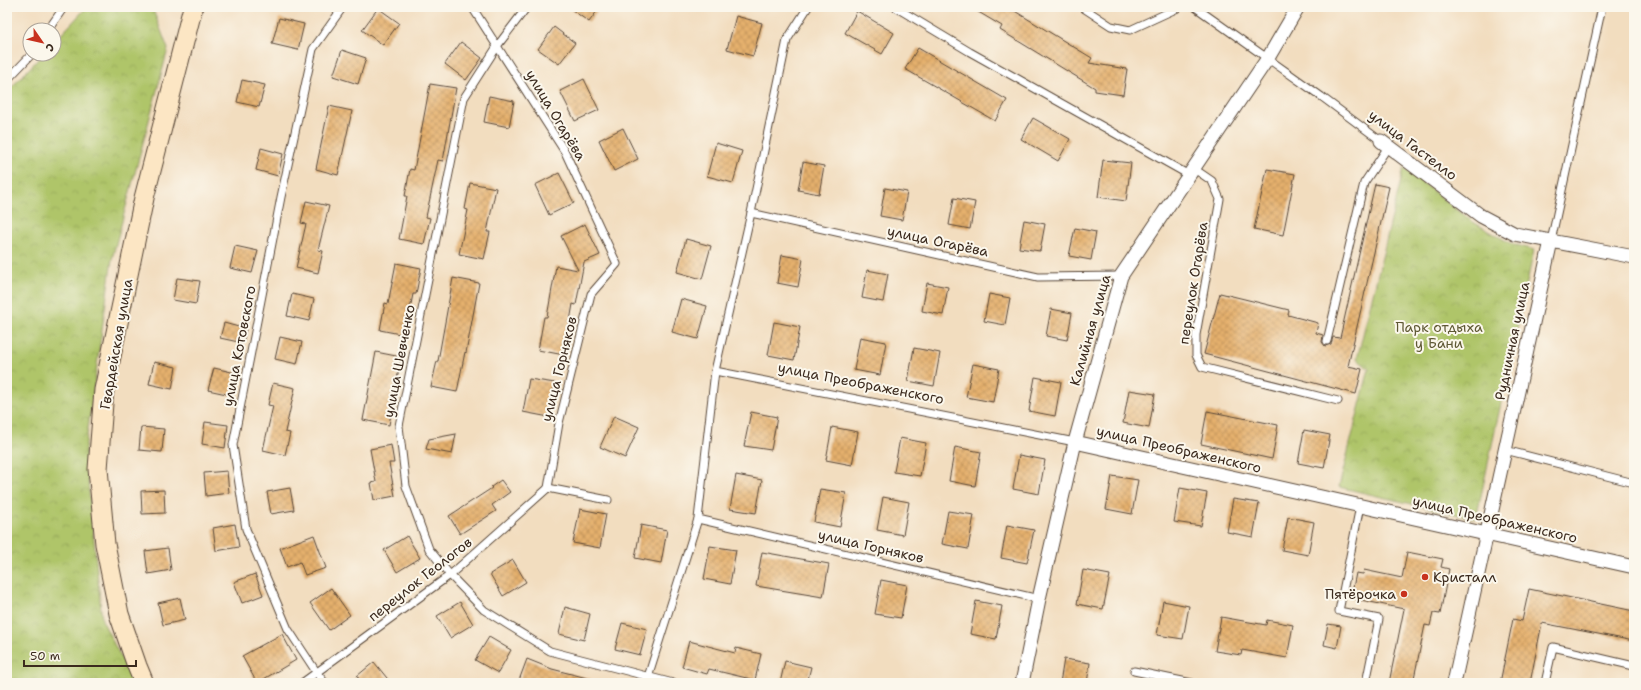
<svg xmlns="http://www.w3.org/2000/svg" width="1641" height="690" viewBox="0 0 1641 690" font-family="'Shantell Sans',sans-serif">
  <defs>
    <pattern id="park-crowns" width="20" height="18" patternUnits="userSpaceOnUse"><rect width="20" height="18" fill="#afc569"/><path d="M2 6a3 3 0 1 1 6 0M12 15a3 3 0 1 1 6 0" fill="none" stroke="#97a95b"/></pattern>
    <pattern id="building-cross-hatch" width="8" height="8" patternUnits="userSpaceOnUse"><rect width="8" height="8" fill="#e5b06d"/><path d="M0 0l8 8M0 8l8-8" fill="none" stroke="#bb8f59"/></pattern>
  </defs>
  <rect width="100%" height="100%" fill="#fbf7ec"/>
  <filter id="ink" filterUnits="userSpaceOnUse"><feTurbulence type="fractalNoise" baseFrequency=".025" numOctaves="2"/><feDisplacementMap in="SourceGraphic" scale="8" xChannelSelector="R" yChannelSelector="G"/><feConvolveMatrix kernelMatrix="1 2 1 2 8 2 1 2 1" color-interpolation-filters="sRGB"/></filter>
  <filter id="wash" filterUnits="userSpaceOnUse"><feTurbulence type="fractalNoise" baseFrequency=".012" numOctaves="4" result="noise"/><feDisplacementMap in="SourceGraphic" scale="16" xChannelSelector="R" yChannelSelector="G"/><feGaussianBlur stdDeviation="0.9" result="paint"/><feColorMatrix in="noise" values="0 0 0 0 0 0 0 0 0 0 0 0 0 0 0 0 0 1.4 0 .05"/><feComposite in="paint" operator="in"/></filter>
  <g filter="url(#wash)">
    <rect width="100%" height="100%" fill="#f2ddbf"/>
    <g fill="url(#park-crowns)" stroke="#757844">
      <polygon points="87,7 152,7 168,49 112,259 85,450 102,620 134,683 7,683 7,92 43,54 54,54 54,42"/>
      <polygon points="1404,168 1473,222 1510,243 1534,250 1476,519 1339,487 1369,369 1357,359"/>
    </g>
    <g id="blocks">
      <g fill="url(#building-cross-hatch)">
        <polygon points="568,7 600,7 589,22"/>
        <polygon points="970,7 1008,7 1092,58 1089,63 1127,69 1123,95 1095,91 1095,88 1000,30 1002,26"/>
        <polygon points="378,8 399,23 383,45 362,30"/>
        <polygon points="857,11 894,33 882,54 845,33"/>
        <polygon points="736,16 762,23 753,56 727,49"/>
        <polygon points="279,18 304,24 298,50 272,44"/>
        <polygon points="554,27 575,43 559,64 538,49"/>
        <polygon points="461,42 482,58 466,80 445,64"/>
        <polygon points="918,48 1007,100 995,121 905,69"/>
        <polygon points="342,50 366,58 358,84 333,76"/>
        <polygon points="584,79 599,110 575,121 560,91"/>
        <polygon points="242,80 265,85 259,107 237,102"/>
        <polygon points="430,84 456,88 443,161 438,160 426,217 430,218 424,244 399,239 407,196 405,196 410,169 414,170"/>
        <polygon points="489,96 514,101 509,127 484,122"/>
        <polygon points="329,106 352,111 338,175 316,169"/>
        <polygon points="1033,118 1070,139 1058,161 1021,139"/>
        <polygon points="623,128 638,159 614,171 599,140"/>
        <polygon points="716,143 742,151 733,183 707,176"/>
        <polygon points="261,148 283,154 278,176 256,170"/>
        <polygon points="1103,160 1131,163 1126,201 1098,197"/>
        <polygon points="803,162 824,166 819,194 798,190"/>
        <polygon points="1267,169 1295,174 1283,235 1254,229"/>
        <polygon points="559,173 574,203 549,215 535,185"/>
        <polygon points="470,183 496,188 487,232 490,232 484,259 459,254 468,210 465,209"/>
        <polygon points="1375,184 1389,187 1348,366 1362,369 1356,394 1204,354 1220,293 1289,310 1288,315 1318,323 1316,333 1323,335 1322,342 1325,346 1331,344 1333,337 1340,338"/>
        <polygon points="885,188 907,192 902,220 880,216"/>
        <polygon points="954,198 975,202 970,229 949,225"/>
        <polygon points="306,201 329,206 318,250 323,251 318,273 296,268 306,224 301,223"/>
        <polygon points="1024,220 1045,224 1040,251 1019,248"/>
        <polygon points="585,224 600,255 584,262 576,305 573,304 564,355 538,350 544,317 547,317 556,266 578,270 561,236"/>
        <polygon points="1075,228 1096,232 1091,260 1069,256"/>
        <polygon points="686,239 711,246 702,279 677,272"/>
        <polygon points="235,246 258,251 252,273 230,268"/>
        <polygon points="782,255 803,259 798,287 777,283"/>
        <polygon points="396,263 421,268 416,294 413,294 405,335 380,330 385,303 388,304"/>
        <polygon points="867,270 888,274 883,302 862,298"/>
        <polygon points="177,278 200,281 196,304 173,300"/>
        <polygon points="453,278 479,283 466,353 465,352 457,392 431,387 437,361 438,361"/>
        <polygon points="927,283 948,287 943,315 922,311"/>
        <polygon points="292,294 314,299 309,321 287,316"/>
        <polygon points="989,294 1010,298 1005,325 984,321"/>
        <polygon points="681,299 707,306 698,339 672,332"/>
        <polygon points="1051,309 1072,313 1067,340 1046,336"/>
        <polygon points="774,322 800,327 794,360 768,355"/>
        <polygon points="224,323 246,329 243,343 220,338"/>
        <polygon points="280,337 302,342 297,364 275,359"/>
        <polygon points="860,337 886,342 880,375 854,370"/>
        <polygon points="914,348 940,353 934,386 908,381"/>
        <polygon points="376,352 401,357 389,425 363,420"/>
        <polygon points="154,362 176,367 172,389 149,384"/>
        <polygon points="973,364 999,369 993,402 966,397"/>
        <polygon points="214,368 236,373 231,395 208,390"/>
        <polygon points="1035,377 1061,382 1055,416 1029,411"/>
        <polygon points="529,379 555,383 549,417 523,412"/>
        <polygon points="273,383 295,388 285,432 290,433 285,455 263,450 273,406 268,405"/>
        <polygon points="1129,390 1155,394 1149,428 1123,423"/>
        <polygon points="1207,411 1278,425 1272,459 1201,444"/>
        <polygon points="751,412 777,417 771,450 744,446"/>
        <polygon points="614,416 639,427 625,458 600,447"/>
        <polygon points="205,422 228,425 225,448 202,444"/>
        <polygon points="141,427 164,429 162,452 139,450"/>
        <polygon points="832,427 858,432 852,465 826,460"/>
        <polygon points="1304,430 1330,435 1324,468 1298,463"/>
        <polygon points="456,434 452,454 426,449 429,439"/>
        <polygon points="900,438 926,443 920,476 894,472"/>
        <polygon points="391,445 394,463 389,463 395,496 374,500 371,483 376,482 370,449"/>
        <polygon points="955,447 981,452 975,486 949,481"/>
        <polygon points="1019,455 1045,460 1039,494 1013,489"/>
        <polygon points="227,471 229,493 206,496 204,473"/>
        <polygon points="736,475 762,480 756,513 730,509"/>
        <polygon points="1112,476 1138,480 1132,514 1106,509"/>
        <polygon points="501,480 510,492 492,505 496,511 460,534 449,516 492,488 491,487"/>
        <polygon points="290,488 294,510 271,514 267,492"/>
        <polygon points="1180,488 1207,493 1201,526 1174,522"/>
        <polygon points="820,489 846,493 840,527 814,522"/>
        <polygon points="164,490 165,513 142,514 141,491"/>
        <polygon points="883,497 909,502 903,535 877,530"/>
        <polygon points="1233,499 1259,503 1253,537 1227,532"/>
        <polygon points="580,509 606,514 600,548 573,543"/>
        <polygon points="948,511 974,515 968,549 942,544"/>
        <polygon points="1288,517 1314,522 1308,555 1282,550"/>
        <polygon points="235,524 239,547 216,551 213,528"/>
        <polygon points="641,525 667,530 661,563 635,558"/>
        <polygon points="1007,525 1034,530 1027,563 1001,558"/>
        <polygon points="314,535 326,568 305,575 300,562 287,567 280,548"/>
        <polygon points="407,536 420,558 397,572 384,550"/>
        <polygon points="710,546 736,550 730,584 704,579"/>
        <polygon points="168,548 171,570 148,574 145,551"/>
        <polygon points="762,552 829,564 823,597 756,586"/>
        <polygon points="1407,552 1443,559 1441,567 1449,569 1440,614 1433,613 1430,626 1425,625 1413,683 1389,683 1404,609 1351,598 1356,573 1363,574 1364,570 1402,578"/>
        <polygon points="513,560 526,582 503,596 490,574"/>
        <polygon points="1083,570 1110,575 1103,609 1077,604"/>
        <polygon points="255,574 263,595 242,603 234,582"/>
        <polygon points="881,580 907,585 901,618 875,614"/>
        <polygon points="331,588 350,615 329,630 310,603"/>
        <polygon points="1529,589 1634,611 1634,641 1542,623 1530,683 1500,683 1513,619 1522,621"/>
        <polygon points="180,598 185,620 163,625 158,603"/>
        <polygon points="976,601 1002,606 996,639 970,634"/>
        <polygon points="1163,601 1189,606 1183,639 1157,635"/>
        <polygon points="460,602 473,624 450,638 437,616"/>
        <polygon points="565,607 590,614 584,640 559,634"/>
        <polygon points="1221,617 1266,625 1267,620 1293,625 1287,658 1242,650 1241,655 1215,651"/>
        <polygon points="622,623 647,629 640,655 615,649"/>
        <polygon points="1328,624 1341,626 1337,648 1324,645"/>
        <polygon points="282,634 296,660 257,683 242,656"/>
        <polygon points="489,637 511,650 498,673 475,660"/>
        <polygon points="689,641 735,653 736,648 761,654 755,680 709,669 707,674 682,667"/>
        <polygon points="527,659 552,669 591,679 591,683 518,683"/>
        <polygon points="1064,659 1090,663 1087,683 1060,683"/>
        <polygon points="785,661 811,667 807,683 780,683"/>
        <polygon points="374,662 391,683 362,683 357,676"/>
      </g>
    </g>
  </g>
  <g filter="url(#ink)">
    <use href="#blocks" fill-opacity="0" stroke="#564536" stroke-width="1"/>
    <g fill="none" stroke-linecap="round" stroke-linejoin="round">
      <g stroke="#564536" stroke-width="9">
        <g id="service">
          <polyline points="472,7 565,152 617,264 591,294 559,423 548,488"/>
          <polyline points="527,7 498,45 464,98 399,426 406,486 429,549 450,575 484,610 550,651 673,683"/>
          <polyline points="895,7 970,52 1189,175"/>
          <polyline points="1082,7 1111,26 1130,30 1180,7"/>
          <polyline points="1195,7 1322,97 1381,141"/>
          <polyline points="48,30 64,7"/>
          <polyline points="7,80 32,54"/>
          <polyline points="1193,168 1212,181 1220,199 1196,335 1196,355 1202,367 1338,401"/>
          <polyline points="751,213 1038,277 1121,276"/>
          <polyline points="1551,241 1602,7"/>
          <polyline points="1327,341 1364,183 1388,147"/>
          <polyline points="715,371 1075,442"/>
          <polyline points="1505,450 1634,483"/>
          <polyline points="548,488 608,500"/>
          <polyline points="1360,506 1339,611 1379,619 1366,683"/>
          <polyline points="698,519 1039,599"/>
          <polyline points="1134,671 1192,683"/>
          <polyline points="302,683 450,575 548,488"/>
          <polyline points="325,683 317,673 288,629 246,529 233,445 281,197 313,49 343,7"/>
          <polyline points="646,683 698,519 715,371 751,213 787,40 808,7"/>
          <polyline points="1545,683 1553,647 1634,666"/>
        </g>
      </g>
      <g stroke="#564536" stroke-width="15">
        <g id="minor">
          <polyline points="1381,141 1481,216 1515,234 1634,257"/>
          <polyline points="1075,442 1634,567"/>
          <polyline points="1022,683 1039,599 1075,442 1121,276 1268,58 1298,7"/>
          <polyline points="1454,683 1551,241"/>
        </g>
      </g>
      <g stroke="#564536" stroke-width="21">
        <polyline id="secondary" points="144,683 137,666 119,614 105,544 98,469 104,390 144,198 193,7"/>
      </g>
      <use href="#service" stroke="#fff" stroke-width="7"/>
      <use href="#minor" stroke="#fff" stroke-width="13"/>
      <use href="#secondary" stroke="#fce6c4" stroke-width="19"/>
    </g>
  </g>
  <g fill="#c8321e" stroke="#fbf7ec" stroke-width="1.5">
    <circle cx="1425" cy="577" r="4"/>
    <circle cx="1404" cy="594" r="4"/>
  </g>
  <g text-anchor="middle" stroke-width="4" stroke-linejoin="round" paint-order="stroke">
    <g font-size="14" fill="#3b2a1e" stroke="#fbf7ec">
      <text transform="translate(556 115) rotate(59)" y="5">улица Огарёва</text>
      <text transform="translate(1413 145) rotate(37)" y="5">улица Гастелло</text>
      <text transform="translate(938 241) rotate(12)" y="5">улица Огарёва</text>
      <text transform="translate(1193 283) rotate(-81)" y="5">переулок Огарёва</text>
      <text transform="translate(1090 330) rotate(-74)" y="5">Калийная улица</text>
      <text transform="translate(1512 341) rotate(-78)" y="5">Рудничная улица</text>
      <text transform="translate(116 344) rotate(-80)" y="5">Гвардейская улица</text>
      <text transform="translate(239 346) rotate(-79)" y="5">улица Котовского</text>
      <text transform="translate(399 361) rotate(-79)" y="5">улица Шевченко</text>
      <text transform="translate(559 369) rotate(-76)" y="5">улица Горняков</text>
      <text transform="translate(861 383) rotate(11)" y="5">улица Преображенского</text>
      <text transform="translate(1179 449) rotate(13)" y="5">улица Преображенского</text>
      <text transform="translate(1495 519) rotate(13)" y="5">улица Преображенского</text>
      <text transform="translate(871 546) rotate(13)" y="5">улица Горняков</text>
      <text transform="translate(420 579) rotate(-38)" y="5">переулок Геологов</text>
    </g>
    <g font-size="14" fill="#5e5834" stroke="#fbf7ec">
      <text x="1439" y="332">Парк отдыха<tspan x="1439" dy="16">у Бани</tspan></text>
    </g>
    <g font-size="14" fill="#3b2a1e" stroke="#fbf7ec" text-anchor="start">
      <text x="1433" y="582">Кристалл</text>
      <text x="1396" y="599" text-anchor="end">Пятёрочка</text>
    </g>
  </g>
  <rect width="1641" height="690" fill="none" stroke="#fbf7ec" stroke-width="24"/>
  <g transform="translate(42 42) rotate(124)"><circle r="19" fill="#fbf7ec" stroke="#aea59a"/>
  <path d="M0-3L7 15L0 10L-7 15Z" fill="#c8321e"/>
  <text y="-6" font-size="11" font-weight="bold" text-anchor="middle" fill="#3b2a1e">С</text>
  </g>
  <path d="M24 660v6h112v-6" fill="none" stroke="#3b2a1e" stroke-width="2"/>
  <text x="30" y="660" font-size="12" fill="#3b2a1e" stroke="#fbf7ec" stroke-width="3" paint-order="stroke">50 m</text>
</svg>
